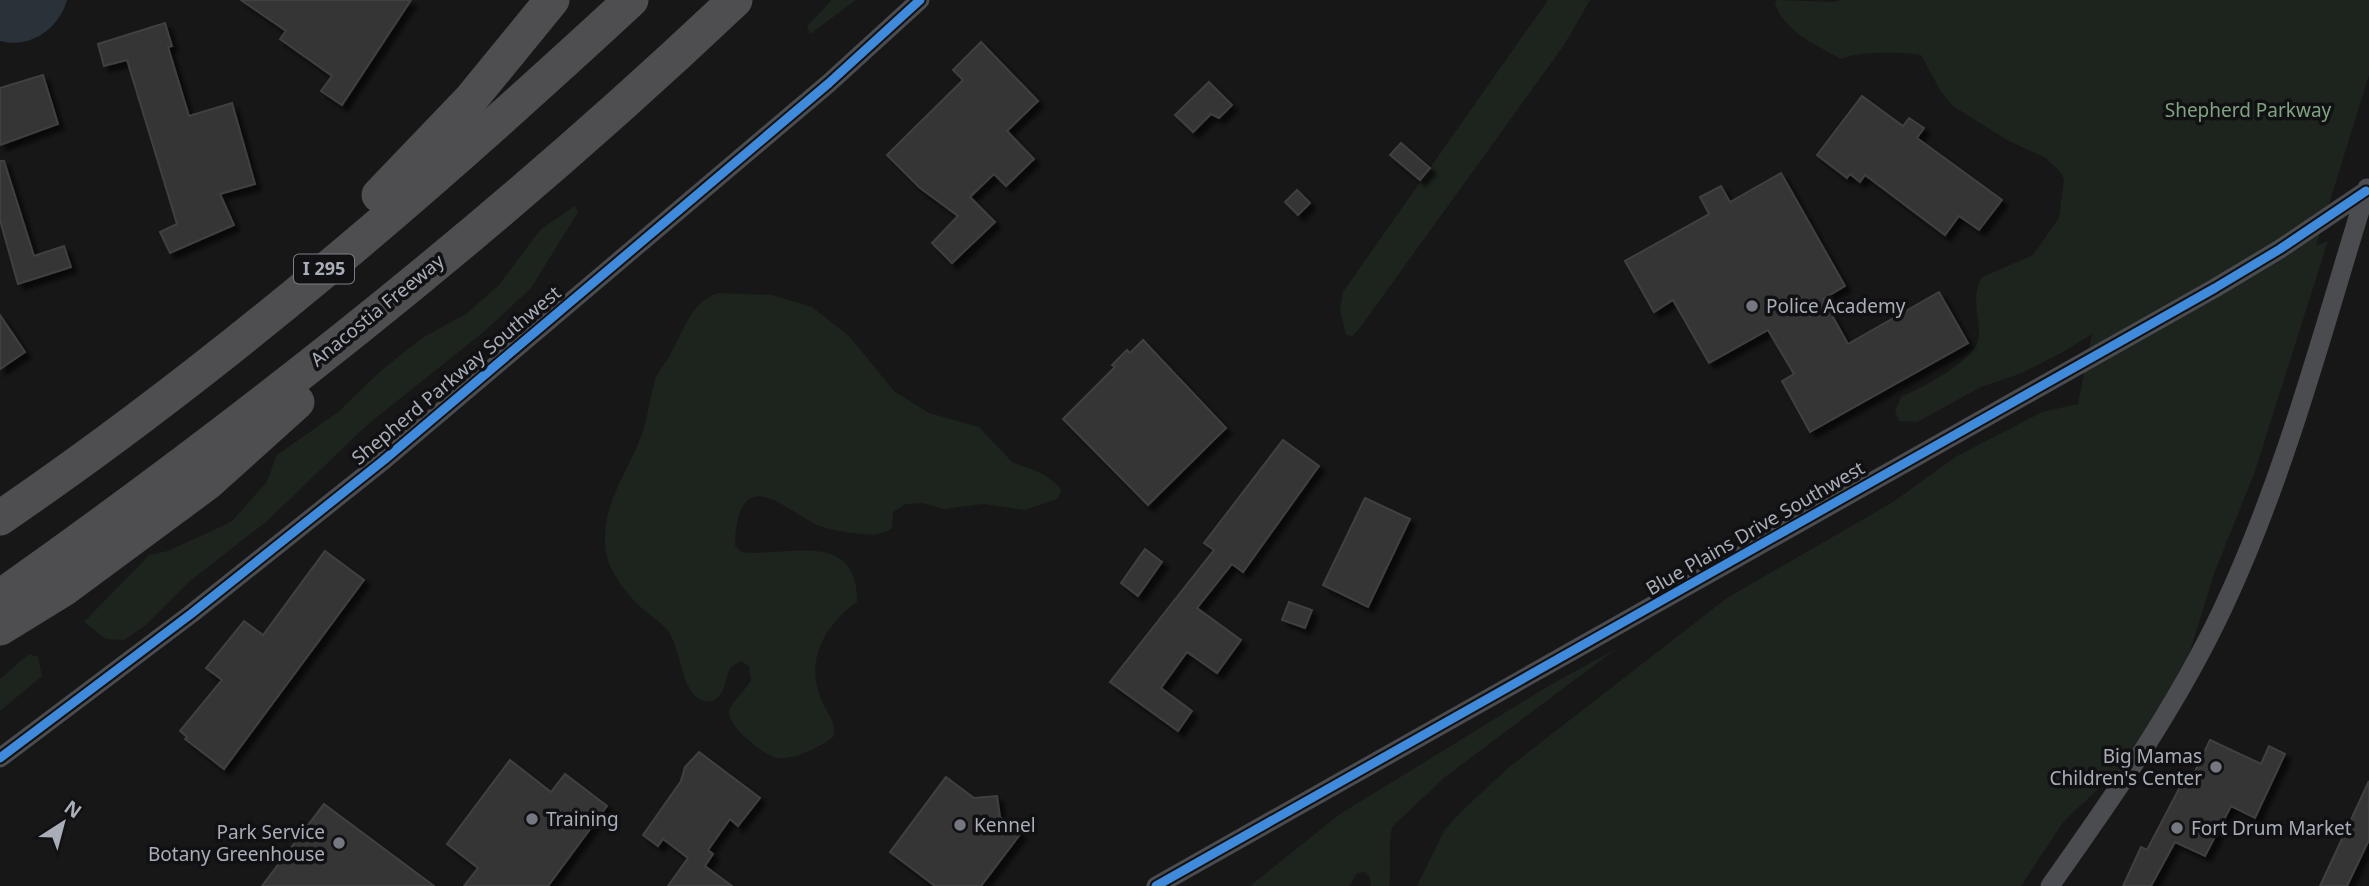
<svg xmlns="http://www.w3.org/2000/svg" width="2369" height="886" viewBox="0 0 2369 886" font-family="'Noto Sans',sans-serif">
  <defs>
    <filter id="shadow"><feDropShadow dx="5.5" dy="5.5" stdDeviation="2" flood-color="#0009"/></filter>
  </defs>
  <rect width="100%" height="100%" fill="#171717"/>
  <g fill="#1d241e">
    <polygon points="832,0 856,0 810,34 807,26"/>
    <polygon points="1548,0 1590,0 1564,45 1359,329 1352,336 1346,335 1340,310 1343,292"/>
    <path d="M1777 0 1833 2 1841 0H2369V75L2316 246 2328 241 2255 471 2215 571 2167 725 2064 821 2021 886H1417L1445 829 1464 809 1508 768 1727 598 1893 502 1957 456 2042 412 2078 404 2092 334 2063 352 2022 373 1981 387 1917 422 1899 421 1895 411 1901 397C1921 388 1979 360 1979 335 1979 314 1971 298 1982 277L2033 255 2059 218 2064 180 2062 174 2046 158 2007 140 1953 106 1940 90 1921 55C1902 52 1858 51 1841 59 1815 44 1786 33 1775 4Z"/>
    <polygon points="575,206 578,212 531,288 486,330 367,425 267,521 190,581 146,625 124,640 106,639 84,622 149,555 168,551 231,522 266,483 277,455 338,412 383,369 422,338 466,314 499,285 541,229"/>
    <path d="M718 293 772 295 812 307 850 337 894 391 929 413 979 427 1012 462 1043 474 1059 486 1061 491 1057 499 1025 510 983 504 944 509 923 503 906 504 893 512 892 528C883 535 872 535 861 534 844 532 828 530 813 523 798 515 781 501 764 497 738 491 735 529 735 546L741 552C785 558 858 527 857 602 824 625 804 662 822 701 827 713 837 723 833 737 821 747 794 760 778 758 765 757 726 725 729 711 732 701 746 690 751 680L749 666 741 661 731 667C724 678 725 705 705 701 683 698 681 652 670 634 663 623 652 617 643 609 628 596 609 572 606 552 599 509 626 475 641 437 648 419 649 399 655 381 658 371 666 362 671 353 685 329 689 304 718 293Z"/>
    <path d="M1616 649 1445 777 1393 826C1387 838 1392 870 1389 886H1371L1370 878 1365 872 1357 873 1349 886H1250L1340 814 1550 685Z"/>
    <polygon points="29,654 38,657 42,676 0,711 0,679"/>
  </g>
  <path fill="#2a3239" d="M0 0H67C59 29 30 49 0 41Z"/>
  <g fill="#353536" stroke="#3f4043" stroke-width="2" filter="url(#shadow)">
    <polygon points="241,0 411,0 342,105 321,91 332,76 280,39 286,31"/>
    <polygon points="165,23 172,46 168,47 189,116 232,103 255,184 220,194 234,225 170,253 160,232 177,224 127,60 104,66 98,44"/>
    <polygon points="981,42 1038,101 1007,131 1034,159 1006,186 994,174 970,197 995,222 952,263 932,243 958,216 920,188 887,155 963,80 953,70"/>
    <polygon points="43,75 58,124 0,145 0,88"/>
    <polygon points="1209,82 1232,105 1219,118 1211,114 1193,132 1175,115"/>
    <polygon points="1862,96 1903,126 1909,118 1924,128 1917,138 2002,200 1979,230 1959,216 1945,235 1865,175 1860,182 1850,174 1847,178 1817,155"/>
    <polygon points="1401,143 1430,168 1420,180 1390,155"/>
    <polygon points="0,161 4,161 34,256 64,246 71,267 18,284 0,220"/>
    <polygon points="1781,173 1845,286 1823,299 1848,344 1939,292 1968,343 1810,432 1782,381 1794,374 1768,330 1709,363 1673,300 1654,312 1625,261 1709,214 1700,197 1721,186 1730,202"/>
    <polygon points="1297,190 1310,203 1298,215 1285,202"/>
    <polygon points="0,315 25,352 0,369"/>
    <polygon points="1143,340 1226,428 1148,505 1063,419 1115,367 1112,365 1127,350 1130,353"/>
    <polygon points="1283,440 1319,466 1243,572 1232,564 1197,608 1241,640 1217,673 1187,652 1161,688 1192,711 1178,731 1110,682 1214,550 1204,543"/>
    <polygon points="1365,498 1410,519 1368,607 1323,585"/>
    <polygon points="1145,549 1162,562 1138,596 1121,583"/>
    <polygon points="325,551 364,580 224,769 185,739 187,737 180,731 222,680 206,668 244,621 263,635"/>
    <polygon points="1289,602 1312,610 1305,628 1282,620"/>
    <polygon points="2210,740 2261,764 2269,746 2285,754 2255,818 2231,806 2205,856 2175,842 2151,886 2123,886 2141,847 2147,850 2182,783 2188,786"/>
    <polygon points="699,752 760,798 738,826 730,819 708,850 713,854 705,866 732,886 668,886 688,858 663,839 658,846 643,835 681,781 685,767"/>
    <polygon points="510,760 551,792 565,774 607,806 548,886 464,886 478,868 447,844"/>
    <polygon points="946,777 974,798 997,796 1000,817 1021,833 981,886 935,886 890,852"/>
    <polygon points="2369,781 2369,840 2347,886 2320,886"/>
    <polygon points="324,804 434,886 262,886"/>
  </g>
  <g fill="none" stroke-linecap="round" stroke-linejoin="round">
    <g stroke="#4b4c50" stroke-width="19">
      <polyline points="0,758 191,614 384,460 829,83 920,0"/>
      <polyline points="1156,886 2215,288 2280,249 2366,191"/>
      <path d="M2050 886C2113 797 2176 708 2223 608 2286 474 2323 329 2367 188"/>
    </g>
    <g stroke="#4e4e51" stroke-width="35">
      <polyline points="379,195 471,99 552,0"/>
      <path d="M0 518C224 365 432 184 631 0"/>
      <path d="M0 597C257 415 506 217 735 0"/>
      <polyline points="0,628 65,588 207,483 297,402"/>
    </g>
    <g stroke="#111113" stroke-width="13">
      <g id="cycleway">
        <polyline points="0,758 191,614 384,460 829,83 920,0"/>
        <polyline points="1156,886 2215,288 2280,249 2366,191"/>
      </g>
    </g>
    <use href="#cycleway" stroke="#408adc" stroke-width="9"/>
  </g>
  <g fill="#757880" stroke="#111113" stroke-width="2.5">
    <circle cx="1752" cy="306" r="7"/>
    <circle cx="2216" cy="767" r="7"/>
    <circle cx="532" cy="819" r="7"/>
    <circle cx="960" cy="825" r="7"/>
    <circle cx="2177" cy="828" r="7"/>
    <circle cx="339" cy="843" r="7"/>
  </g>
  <g text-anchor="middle" stroke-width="7" stroke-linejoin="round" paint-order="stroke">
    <rect fill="#111113" stroke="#7b7e86" stroke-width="2" x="294" y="254.5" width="60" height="29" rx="5"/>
    <g font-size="18" font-weight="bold" fill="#a8adb8">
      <text x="324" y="275">I 295</text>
    </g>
    <g font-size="19" fill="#7fa381" stroke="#111113">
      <text x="2248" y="117">Shepherd Parkway</text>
    </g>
    <g font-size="19" fill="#a8adb8" stroke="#111113" text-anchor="start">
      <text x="1766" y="313">Police Academy</text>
      <text x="2202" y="763" text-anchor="end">Big Mamas<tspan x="2202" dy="22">Children's Center</tspan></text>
      <text x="546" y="826">Training</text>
      <text x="974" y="832">Kennel</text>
      <text x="2191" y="835">Fort Drum Market</text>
      <text x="325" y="839" text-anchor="end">Park Service<tspan x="325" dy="22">Botany Greenhouse</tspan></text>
    </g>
    <g font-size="19" fill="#a8adb8" stroke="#111113">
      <text transform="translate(377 310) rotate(-39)" y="7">Anacostia Freeway</text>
      <text transform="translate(456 375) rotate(-40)" y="7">Shepherd Parkway Southwest</text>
      <text transform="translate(1755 528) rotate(-30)" y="7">Blue Plains Drive Southwest</text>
    </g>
  </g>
  <g transform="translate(63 823) rotate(36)" stroke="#111113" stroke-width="5" paint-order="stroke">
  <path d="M0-5L12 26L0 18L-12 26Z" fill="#a8adb8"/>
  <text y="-10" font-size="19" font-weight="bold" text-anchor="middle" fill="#a8adb8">N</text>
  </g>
</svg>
